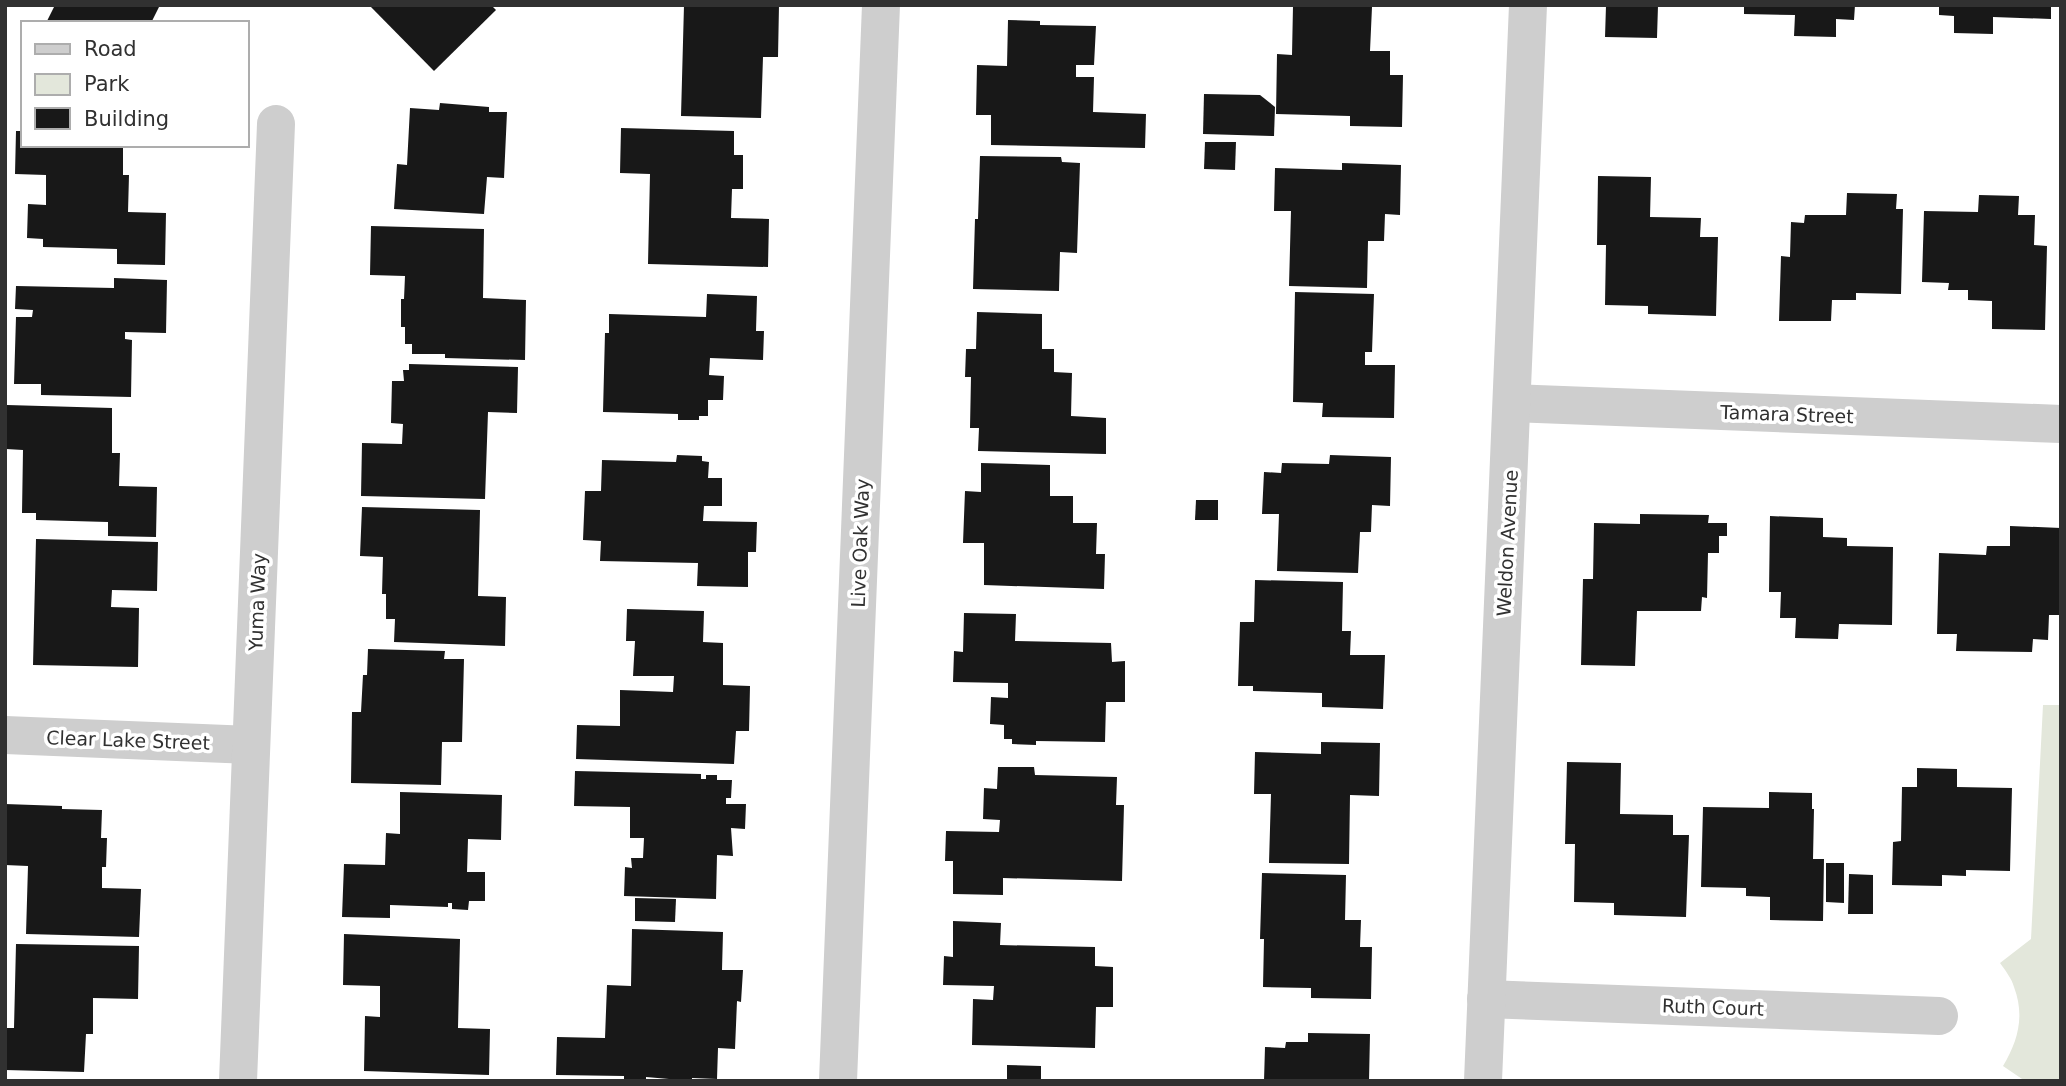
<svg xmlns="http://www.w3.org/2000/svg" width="2066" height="1086" viewBox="0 0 2066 1086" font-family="'DejaVu Sans',sans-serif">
  <rect width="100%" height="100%" fill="#fff"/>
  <path fill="#e3e7db" d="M2043 705H2061V1081H2025L2003 1066C2018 1041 2025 1016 2014 987 2012 979 2005 970 2000 963L2031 939Z"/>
  <g fill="#181818">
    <polygon points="55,5 160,5 151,23 46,23"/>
    <polygon points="369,5 491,5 496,10 434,71"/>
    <polygon points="684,5 779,5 778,57 763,57 761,118 681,116"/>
    <polygon points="1606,5 1658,5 1657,38 1605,37"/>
    <polygon points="1744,5 1855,5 1854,20 1836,19 1836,37 1794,36 1795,15 1744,14"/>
    <polygon points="1939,5 2051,5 2051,19 1993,17 1993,34 1954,33 1954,16 1939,15"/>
    <polygon points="1293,6 1372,7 1370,51 1390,51 1390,75 1403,75 1402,127 1350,126 1350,116 1276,114 1277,54 1292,55"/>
    <polygon points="1008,20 1040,21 1040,25 1096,26 1094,65 1076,65 1076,77 1094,77 1093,112 1146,114 1145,148 991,145 991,115 976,115 977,65 1007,66"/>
    <polygon points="1204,94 1260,95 1275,107 1274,136 1203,134"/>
    <polygon points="440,103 489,107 489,112 507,112 504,178 487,177 484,214 394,209 397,164 407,165 410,108 439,110"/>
    <polygon points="621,128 734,131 734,155 743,155 743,189 732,189 731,218 769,219 768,267 648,264 650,174 620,173"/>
    <polygon points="16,131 23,131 23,145 123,145 123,175 129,175 128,212 166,213 165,265 117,264 117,249 43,247 43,239 27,238 28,204 46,205 46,175 15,174"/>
    <polygon points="1205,142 1236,142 1235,170 1204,169"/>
    <polygon points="980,156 1061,157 1062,162 1080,163 1077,253 1060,252 1059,291 973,289 975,219 978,219"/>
    <polygon points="1342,163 1401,165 1400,215 1385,214 1384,241 1368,241 1367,288 1289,286 1291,211 1274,211 1275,168 1342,170"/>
    <polygon points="1598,176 1651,177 1650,217 1701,218 1700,237 1718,237 1716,316 1648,314 1648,306 1605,305 1606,245 1597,245"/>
    <polygon points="1847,193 1897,194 1896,209 1903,209 1901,294 1856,293 1856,300 1832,300 1831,321 1779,321 1781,256 1790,257 1791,222 1804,223 1805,215 1846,215"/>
    <polygon points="1979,195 2019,196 2018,215 2035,215 2034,245 2047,246 2045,330 1992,329 1992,301 1968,300 1968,290 1948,290 1949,283 1922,282 1924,211 1978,212"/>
    <polygon points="371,226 484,229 483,298 526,300 525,360 445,358 445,354 412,354 412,344 405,344 405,327 401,327 401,299 404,299 405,276 370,275"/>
    <polygon points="114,278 167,280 166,333 125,332 125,339 132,340 131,397 41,395 41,384 14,384 16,317 32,317 33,310 15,309 16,286 114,288"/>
    <polygon points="1295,292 1374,294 1372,352 1365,352 1365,365 1395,365 1394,418 1322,417 1323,403 1293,402"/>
    <polygon points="707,294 757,296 756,331 764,331 763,360 710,358 709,375 724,376 723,400 708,400 708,416 699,416 699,420 678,420 678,414 603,412 605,333 609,333 609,314 706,317"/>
    <polygon points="977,312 1042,314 1042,349 1054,349 1054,372 1072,373 1071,416 1106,418 1106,454 978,451 979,428 970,428 971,377 965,377 966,349 976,349"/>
    <polygon points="409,364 518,367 517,413 488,412 485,499 361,496 362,443 402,444 403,424 391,423 392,381 404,381 403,370 409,370"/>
    <polygon points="7,405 112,408 112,453 120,453 119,486 157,487 156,537 108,536 108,522 36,520 36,513 22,513 23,450 6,449"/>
    <polygon points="677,455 702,456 702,461 709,462 708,478 722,478 722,506 704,506 703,521 757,522 756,552 748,552 748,587 697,586 698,563 600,561 601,541 583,540 585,491 601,491 602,460 676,462"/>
    <polygon points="1330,455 1391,457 1390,506 1372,505 1371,532 1360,532 1358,573 1277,571 1279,514 1262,514 1264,472 1281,473 1282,463 1329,464"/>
    <polygon points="981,463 1050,465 1050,496 1073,496 1073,523 1097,523 1096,554 1105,554 1104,589 984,585 984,543 963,543 965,491 981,492"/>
    <polygon points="1196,500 1218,500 1218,520 1195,520"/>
    <polygon points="362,507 480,510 478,596 506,597 505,646 394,642 395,619 386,619 386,594 382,594 383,557 360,556"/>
    <polygon points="1640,514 1709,515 1708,523 1727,523 1727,536 1719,536 1719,553 1708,553 1707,598 1702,597 1701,611 1637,611 1635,666 1581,665 1583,579 1593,579 1594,523 1640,524"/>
    <polygon points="1770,516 1823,518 1823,537 1847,538 1847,546 1893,547 1892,625 1839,624 1838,639 1795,638 1796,618 1780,618 1781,592 1769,592"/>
    <polygon points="2010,526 2061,528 2061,615 2049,615 2048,640 2033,639 2032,652 1956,651 1957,634 1937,634 1939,553 1986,555 1987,546 2010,546"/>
    <polygon points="36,539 158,542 157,591 112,590 111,607 139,608 138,667 33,665"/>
    <polygon points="1255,580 1343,582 1342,631 1351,631 1350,655 1385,655 1383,709 1322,707 1322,693 1253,691 1253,686 1238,686 1240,622 1254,622"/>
    <polygon points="627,609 704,611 703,642 723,643 723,685 750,686 749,731 736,731 734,764 576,759 577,725 620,726 620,690 673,692 674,676 633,676 635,641 626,641"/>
    <polygon points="964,613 1016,614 1015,641 1111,643 1112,662 1125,661 1125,702 1106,702 1105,742 1036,741 1036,745 1012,744 1012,739 1004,739 1004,725 990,724 991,697 1008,698 1008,683 953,682 954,651 963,652"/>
    <polygon points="368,649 445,651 444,659 464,659 462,742 442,742 441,785 351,783 352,712 361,712 363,675 367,675"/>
    <polygon points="1321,742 1380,743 1379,796 1350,795 1349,864 1269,863 1271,794 1254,794 1255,752 1321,754"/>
    <polygon points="1567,762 1621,763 1620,814 1673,815 1673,835 1689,835 1686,917 1614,915 1614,903 1574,902 1575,844 1565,844"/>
    <polygon points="998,767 1034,767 1035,775 1117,777 1116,805 1124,805 1122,881 1003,878 1003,895 953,894 953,861 945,861 946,831 999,832 1000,820 983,819 984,788 997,789"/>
    <polygon points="1917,768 1957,769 1957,787 2012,788 2010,871 1966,870 1966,876 1942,875 1942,886 1892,885 1893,842 1901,841 1902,787 1917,787"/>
    <polygon points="575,771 701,774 701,779 706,779 706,775 717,775 717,780 732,780 731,798 726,798 726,804 746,804 745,829 731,828 733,856 717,855 716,899 624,896 625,867 632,868 631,858 643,858 644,838 630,838 630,807 574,806"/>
    <polygon points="400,792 502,795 501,840 468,839 467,872 485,872 485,901 469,901 468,910 452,909 452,903 448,903 448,907 390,905 390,918 342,917 344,864 385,865 386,833 400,834"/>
    <polygon points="1769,792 1812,793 1812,809 1814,809 1813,859 1824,859 1823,921 1770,920 1770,897 1746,896 1746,888 1701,887 1703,807 1769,808"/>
    <polygon points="5,804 62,806 62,809 102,810 101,838 107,838 106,867 102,867 102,888 141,889 139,937 26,934 28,866 5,865"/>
    <polygon points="1826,863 1844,863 1844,903 1826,902"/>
    <polygon points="1262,873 1346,875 1345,920 1361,920 1360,947 1372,947 1371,999 1311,998 1311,988 1263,987 1264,939 1260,939"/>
    <polygon points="1849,874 1873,875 1873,914 1848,914"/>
    <polygon points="635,898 676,899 675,922 635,921"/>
    <polygon points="953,921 1001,923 1000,945 1095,947 1095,966 1113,967 1113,1007 1096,1007 1095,1048 972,1045 973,999 993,1000 994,986 943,985 944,956 953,957"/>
    <polygon points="632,929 723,932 722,970 743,970 741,1002 737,1001 735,1049 718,1048 717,1079 692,1078 692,1081 646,1077 646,1080 624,1079 624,1076 556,1075 557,1037 605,1038 607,985 631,986"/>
    <polygon points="344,934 460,939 458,1028 490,1029 489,1075 364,1071 365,1016 380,1017 380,986 343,985"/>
    <polygon points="16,944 139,946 138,999 93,998 93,1034 86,1034 84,1072 5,1070 5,1028 14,1028"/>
    <polygon points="1308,1033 1370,1034 1369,1081 1264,1081 1265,1047 1285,1048 1286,1042 1308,1042"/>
    <polygon points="1007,1065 1041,1066 1041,1081 1007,1081"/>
  </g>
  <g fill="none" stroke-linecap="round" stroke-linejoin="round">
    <g stroke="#cecece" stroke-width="38">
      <polyline points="1513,403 2061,424"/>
      <polyline points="5,735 251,745"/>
      <polyline points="1486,999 1939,1016"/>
      <polyline points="238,1081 276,124"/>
      <polyline points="838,1081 881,5"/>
      <polyline points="1483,1081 1528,5"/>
    </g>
  </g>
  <g text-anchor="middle" stroke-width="7" stroke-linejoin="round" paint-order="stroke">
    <g font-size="19" fill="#313131" stroke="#fff">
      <text transform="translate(1787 414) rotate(2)" y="7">Tamara Street</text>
      <text transform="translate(860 543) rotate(-88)" y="7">Live Oak Way</text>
      <text transform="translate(1507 543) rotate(-87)" y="7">Weldon Avenue</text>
      <text transform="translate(257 602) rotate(-88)" y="7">Yuma Way</text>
      <text transform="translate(128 740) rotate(2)" y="7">Clear Lake Street</text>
      <text transform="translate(1713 1007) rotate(2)" y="7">Ruth Court</text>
    </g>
  </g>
  <rect width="2066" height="1086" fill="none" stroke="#313131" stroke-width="14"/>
  <rect x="21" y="21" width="228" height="126" fill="#ffffff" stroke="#adadad" stroke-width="2"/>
  <rect x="35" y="44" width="35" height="10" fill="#cecece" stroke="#adadad" stroke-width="2"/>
  <text x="84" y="56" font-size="21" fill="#313131">Road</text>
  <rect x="35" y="74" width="35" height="21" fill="#e3e7db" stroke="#adadad" stroke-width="2"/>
  <text x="84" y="91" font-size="21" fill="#313131">Park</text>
  <rect x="35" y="108" width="35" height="21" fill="#181818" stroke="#adadad" stroke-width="2"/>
  <text x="84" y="126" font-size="21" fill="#313131">Building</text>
</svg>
